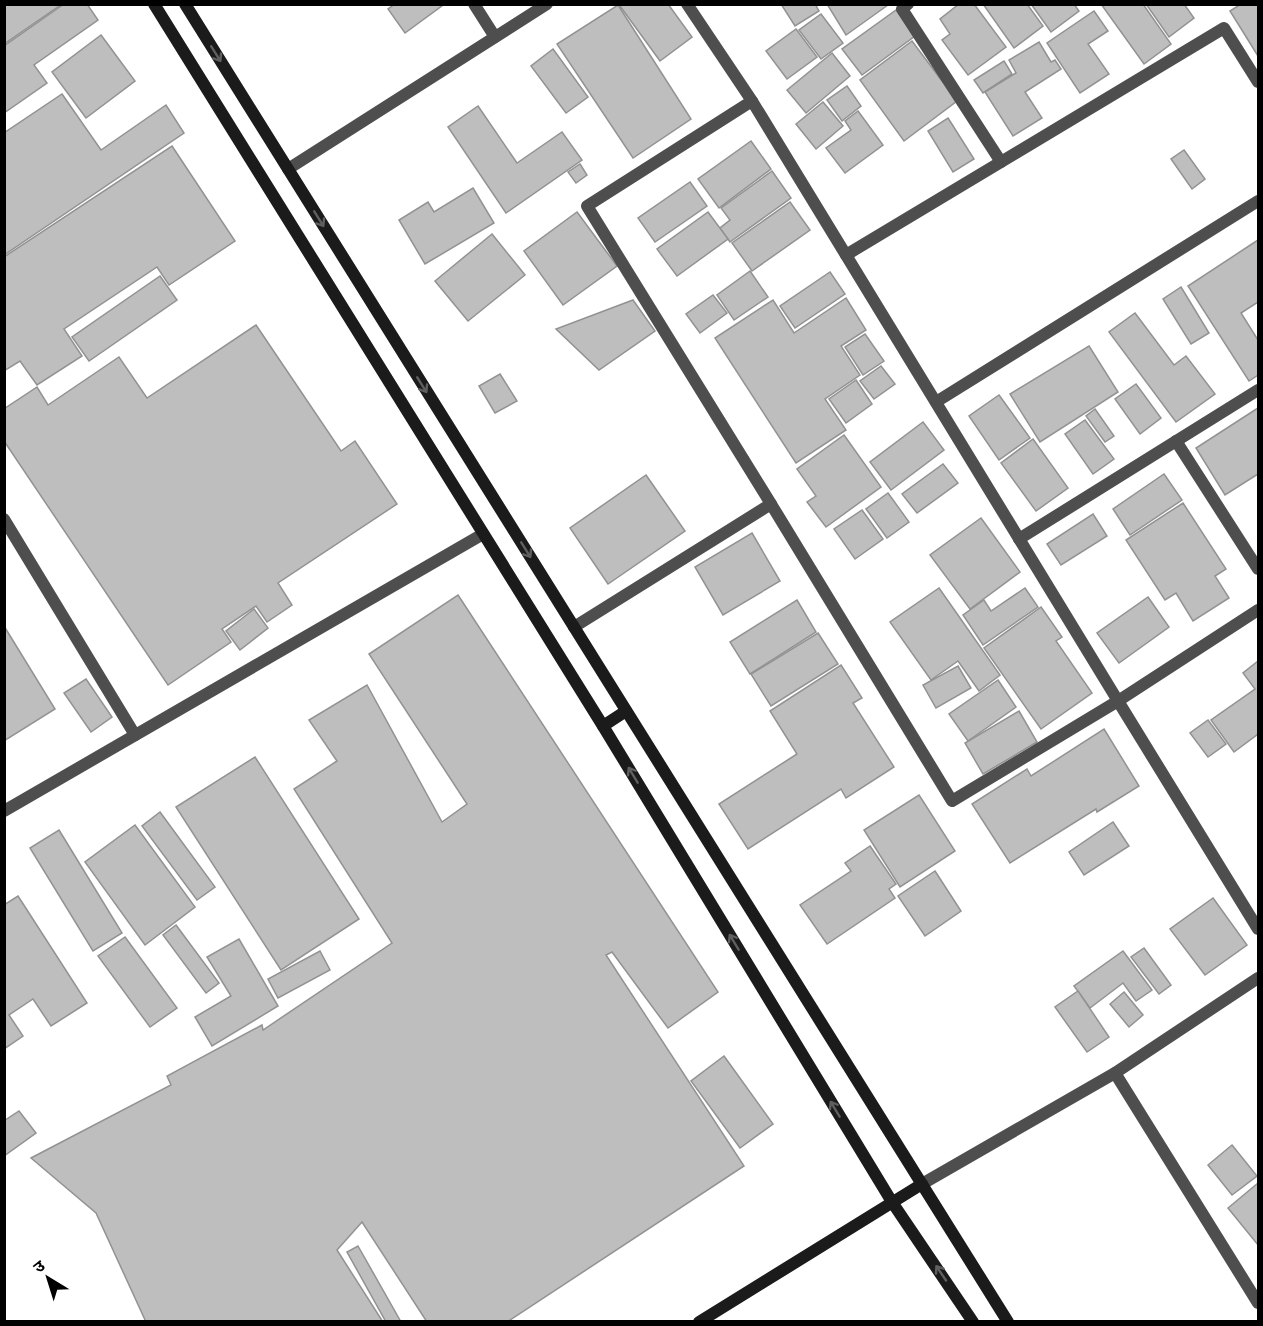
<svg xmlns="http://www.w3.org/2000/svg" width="1263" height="1326" viewBox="0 0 1263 1326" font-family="'Noto Sans','Noto Sans Devanagari',sans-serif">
  <rect width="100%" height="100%" fill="#fff"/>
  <g fill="#bebebe" stroke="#929292" stroke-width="1.5">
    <polygon points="4,4 62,4 4,44"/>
    <polygon points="64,4 87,4 98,20 34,65 47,83 4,113 4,46"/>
    <polygon points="395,4 443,4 443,5 405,33 388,9"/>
    <polygon points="622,4 668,4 692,37 660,61 620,6"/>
    <polygon points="781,4 815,4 819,11 795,26"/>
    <polygon points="827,4 887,4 888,5 846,35"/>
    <polygon points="959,4 974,4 1006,47 968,75 942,40 950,34 940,19"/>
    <polygon points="983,4 1027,4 1043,26 1014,48"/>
    <polygon points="1031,4 1074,4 1079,11 1051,32"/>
    <polygon points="1101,4 1143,4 1171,44 1144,64"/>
    <polygon points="1146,4 1184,4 1194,18 1169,37"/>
    <polygon points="1241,4 1258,4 1258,56 1230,11"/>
    <polygon points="618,5 691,119 633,158 557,44"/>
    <polygon points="896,10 915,36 862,75 842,49"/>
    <polygon points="1094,11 1108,31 1088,44 1109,74 1080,93 1047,43"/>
    <polygon points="821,14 843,43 821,59 799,30"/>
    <polygon points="796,29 817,57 787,79 766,51"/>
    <polygon points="101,35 135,81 86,118 52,72"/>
    <polygon points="912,41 957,101 904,141 860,80"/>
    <polygon points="1039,42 1051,62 1055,60 1061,69 1025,92 1042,118 1013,136 985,92 1016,73 1009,60"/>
    <polygon points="553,49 588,97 566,113 531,66"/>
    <polygon points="832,53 850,76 806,113 787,90"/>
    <polygon points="1004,61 1012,74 983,93 974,80"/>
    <polygon points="847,86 861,106 842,121 827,100"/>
    <polygon points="62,94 101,150 166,105 184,133 4,255 4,133"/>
    <polygon points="823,102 843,126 816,149 796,124"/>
    <polygon points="478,106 517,163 562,132 582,160 506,213 448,127"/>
    <polygon points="858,111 883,145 845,173 826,148 851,130 845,121"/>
    <polygon points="948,118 974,159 953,172 928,131"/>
    <polygon points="751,141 771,169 719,208 698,179"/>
    <polygon points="172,146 235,241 169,285 157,267 64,329 82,356 37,385 20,361 4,371 4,257"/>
    <polygon points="1184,150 1205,179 1192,189 1171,159"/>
    <polygon points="580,164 587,175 576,183 568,172"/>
    <polygon points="772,171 791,198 730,242 720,228 730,220 721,208"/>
    <polygon points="690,182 707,206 655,242 638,218"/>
    <polygon points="473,188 494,223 425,264 399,220 428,202 434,212"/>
    <polygon points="790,202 810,230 752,271 732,243"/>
    <polygon points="577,212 617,266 563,305 524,251"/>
    <polygon points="708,212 728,239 677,276 657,249"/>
    <polygon points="492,234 525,275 468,321 435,281"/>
    <polygon points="1258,240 1258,302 1241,313 1258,340 1258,375 1249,381 1188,286"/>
    <polygon points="750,271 768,297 734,320 717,295"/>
    <polygon points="830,272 845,294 795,328 780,306"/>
    <polygon points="160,276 177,300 89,361 72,337"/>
    <polygon points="1181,287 1209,333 1191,344 1163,299"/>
    <polygon points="713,295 727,313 700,333 686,314"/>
    <polygon points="846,298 866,330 841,346 860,375 825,399 846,430 796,463 715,338 773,300 794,333"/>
    <polygon points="633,300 655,331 599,370 556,329"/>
    <polygon points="1135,313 1174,365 1186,356 1215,394 1176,422 1109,332"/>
    <polygon points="256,325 341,451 355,441 397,504 278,583 292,605 267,622 256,606 222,629 231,642 168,685 4,441 4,409 37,387 48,405 119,357 147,398"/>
    <polygon points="865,334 884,361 863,375 845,347"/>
    <polygon points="1089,346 1118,392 1040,442 1010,394"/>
    <polygon points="881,366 895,384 874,399 860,381"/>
    <polygon points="500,374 517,401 495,413 479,386"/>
    <polygon points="856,380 872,404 846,423 829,399"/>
    <polygon points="1136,384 1161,418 1140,434 1115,399"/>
    <polygon points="999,395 1030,438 999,460 969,416"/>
    <polygon points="1258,408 1258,474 1225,495 1196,448"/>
    <polygon points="1095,409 1114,436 1105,442 1086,416"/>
    <polygon points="1085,420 1114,459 1093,474 1065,434"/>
    <polygon points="923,422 944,450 891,490 870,462"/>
    <polygon points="844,435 881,487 826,527 807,502 816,496 797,469"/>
    <polygon points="1033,439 1068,488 1036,511 1001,463"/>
    <polygon points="943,464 958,483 917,513 902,494"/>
    <polygon points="1164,474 1182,500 1130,535 1113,509"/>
    <polygon points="646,475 685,531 608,584 570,528"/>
    <polygon points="888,493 909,522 887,538 866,509"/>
    <polygon points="1183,503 1226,569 1215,576 1229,598 1193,621 1176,593 1165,600 1126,540"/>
    <polygon points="862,510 883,539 855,559 834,529"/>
    <polygon points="1093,514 1107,536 1061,565 1047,544"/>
    <polygon points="981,518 1020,572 970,609 930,555"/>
    <polygon points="752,533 780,581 723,615 695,567"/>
    <polygon points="939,588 1000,675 979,691 958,661 931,680 890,622"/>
    <polygon points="1025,588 1038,607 983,645 963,615 984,600 991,611"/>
    <polygon points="458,595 718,992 668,1028 612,952 606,955 744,1166 507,1322 427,1322 362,1222 337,1250 383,1322 146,1322 96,1213 31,1158 171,1085 167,1076 262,1025 263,1030 392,943 294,789 337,761 309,720 367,685 442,822 467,804 369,654"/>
    <polygon points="1148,597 1169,627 1119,663 1097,633"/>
    <polygon points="797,600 816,632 750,674 730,642"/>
    <polygon points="1041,607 1062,637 1056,641 1092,693 1041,729 984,648"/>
    <polygon points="254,609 268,628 240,650 226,631"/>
    <polygon points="4,626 55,709 4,741"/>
    <polygon points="818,633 838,664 771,706 751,674"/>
    <polygon points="1258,661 1258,734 1234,752 1211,720 1255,689 1243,673"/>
    <polygon points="841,665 862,698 853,703 894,767 846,798 841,789 748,849 719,804 797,754 770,711"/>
    <polygon points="958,666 971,688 936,708 923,685"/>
    <polygon points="86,679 112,717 91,732 64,693"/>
    <polygon points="998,680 1016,707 968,741 949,714"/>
    <polygon points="1019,711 1037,742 983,774 965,743"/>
    <polygon points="1208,720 1226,744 1208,757 1190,733"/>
    <polygon points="1104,729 1139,786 1097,812 1096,809 1010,863 972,804 1027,769 1031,776"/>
    <polygon points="255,757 359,919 281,970 176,807"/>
    <polygon points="919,795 955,851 900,887 864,830"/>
    <polygon points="160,812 215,887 197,900 142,826"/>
    <polygon points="1113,822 1129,846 1084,875 1069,852"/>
    <polygon points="135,825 195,907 145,945 85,862"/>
    <polygon points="59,830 122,933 93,951 30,848"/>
    <polygon points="870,846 896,884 889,889 895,898 827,944 800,905 851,871 845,863"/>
    <polygon points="935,871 961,911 925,936 898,896"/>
    <polygon points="18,896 87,1003 51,1026 33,999 9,1015 23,1036 4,1049 4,905"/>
    <polygon points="1213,898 1247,945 1205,975 1170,929"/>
    <polygon points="176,925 219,983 206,993 163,935"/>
    <polygon points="125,937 177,1008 150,1027 98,956"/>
    <polygon points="239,939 278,1006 212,1046 195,1017 231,996 207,957"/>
    <polygon points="1144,948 1171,985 1159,994 1131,957"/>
    <polygon points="320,951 330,970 278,998 268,979"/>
    <polygon points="1123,951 1152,990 1136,1001 1123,983 1090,1008 1074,986"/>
    <polygon points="1078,991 1109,1037 1087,1052 1055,1007"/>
    <polygon points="1124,992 1143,1015 1129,1027 1110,1004"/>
    <polygon points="724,1056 773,1124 740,1148 691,1081"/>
    <polygon points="19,1111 36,1133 4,1156 4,1121"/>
    <polygon points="1232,1145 1257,1176 1232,1195 1208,1165"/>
    <polygon points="1258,1183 1258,1245 1228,1208"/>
    <polygon points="358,1246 401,1322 386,1322 347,1252"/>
  </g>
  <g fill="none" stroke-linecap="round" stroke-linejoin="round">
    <g stroke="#4e4e4e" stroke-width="12">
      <polyline points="4,519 135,735"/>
      <polyline points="4,811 483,534"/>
    </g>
    <g stroke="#4e4e4e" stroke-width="12">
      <polyline points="474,4 495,37"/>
      <polyline points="908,4 902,9 1001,162"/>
      <polyline points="752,101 1118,701 1258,610"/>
      <polyline points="288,169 547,4"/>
      <polyline points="846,255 1224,28 1258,82"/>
      <polyline points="936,402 1258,201"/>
      <polyline points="1176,441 1258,569"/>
      <polyline points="771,504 952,801 1118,701 1258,929"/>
      <polyline points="1019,539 1258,390"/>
      <polyline points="574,627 771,504 587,206 752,101 687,4"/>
      <polyline points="1115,1073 1258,1303"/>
      <polyline points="922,1184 1115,1073 1258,978"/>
    </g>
    <g stroke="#1b1b1b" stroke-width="12">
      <polyline points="154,4 603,726 892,1202 973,1322"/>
      <polyline points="185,4 1008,1322"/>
      <polyline points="603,726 626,711"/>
      <polyline points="699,1322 922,1184"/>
    </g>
  </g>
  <defs><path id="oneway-shaft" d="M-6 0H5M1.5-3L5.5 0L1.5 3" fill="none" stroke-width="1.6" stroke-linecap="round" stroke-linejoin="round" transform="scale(1.5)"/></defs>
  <g stroke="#5f5f5f">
    <use href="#oneway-shaft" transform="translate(216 54) rotate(58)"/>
    <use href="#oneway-shaft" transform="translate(319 219) rotate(58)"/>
    <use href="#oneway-shaft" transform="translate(422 385) rotate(58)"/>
    <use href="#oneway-shaft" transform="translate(526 550) rotate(58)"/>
    <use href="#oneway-shaft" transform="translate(633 775) rotate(-121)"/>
    <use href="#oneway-shaft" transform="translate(734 942) rotate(-121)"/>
    <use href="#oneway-shaft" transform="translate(835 1109) rotate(-121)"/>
    <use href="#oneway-shaft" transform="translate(941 1273) rotate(-124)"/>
  </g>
  <rect width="1263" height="1326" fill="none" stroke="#000000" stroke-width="12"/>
  <g transform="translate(48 1278) rotate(322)" stroke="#ffffff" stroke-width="4.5" paint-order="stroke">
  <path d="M0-4.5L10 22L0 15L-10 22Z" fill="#000000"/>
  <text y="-9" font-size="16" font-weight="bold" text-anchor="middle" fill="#000000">उ</text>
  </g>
</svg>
